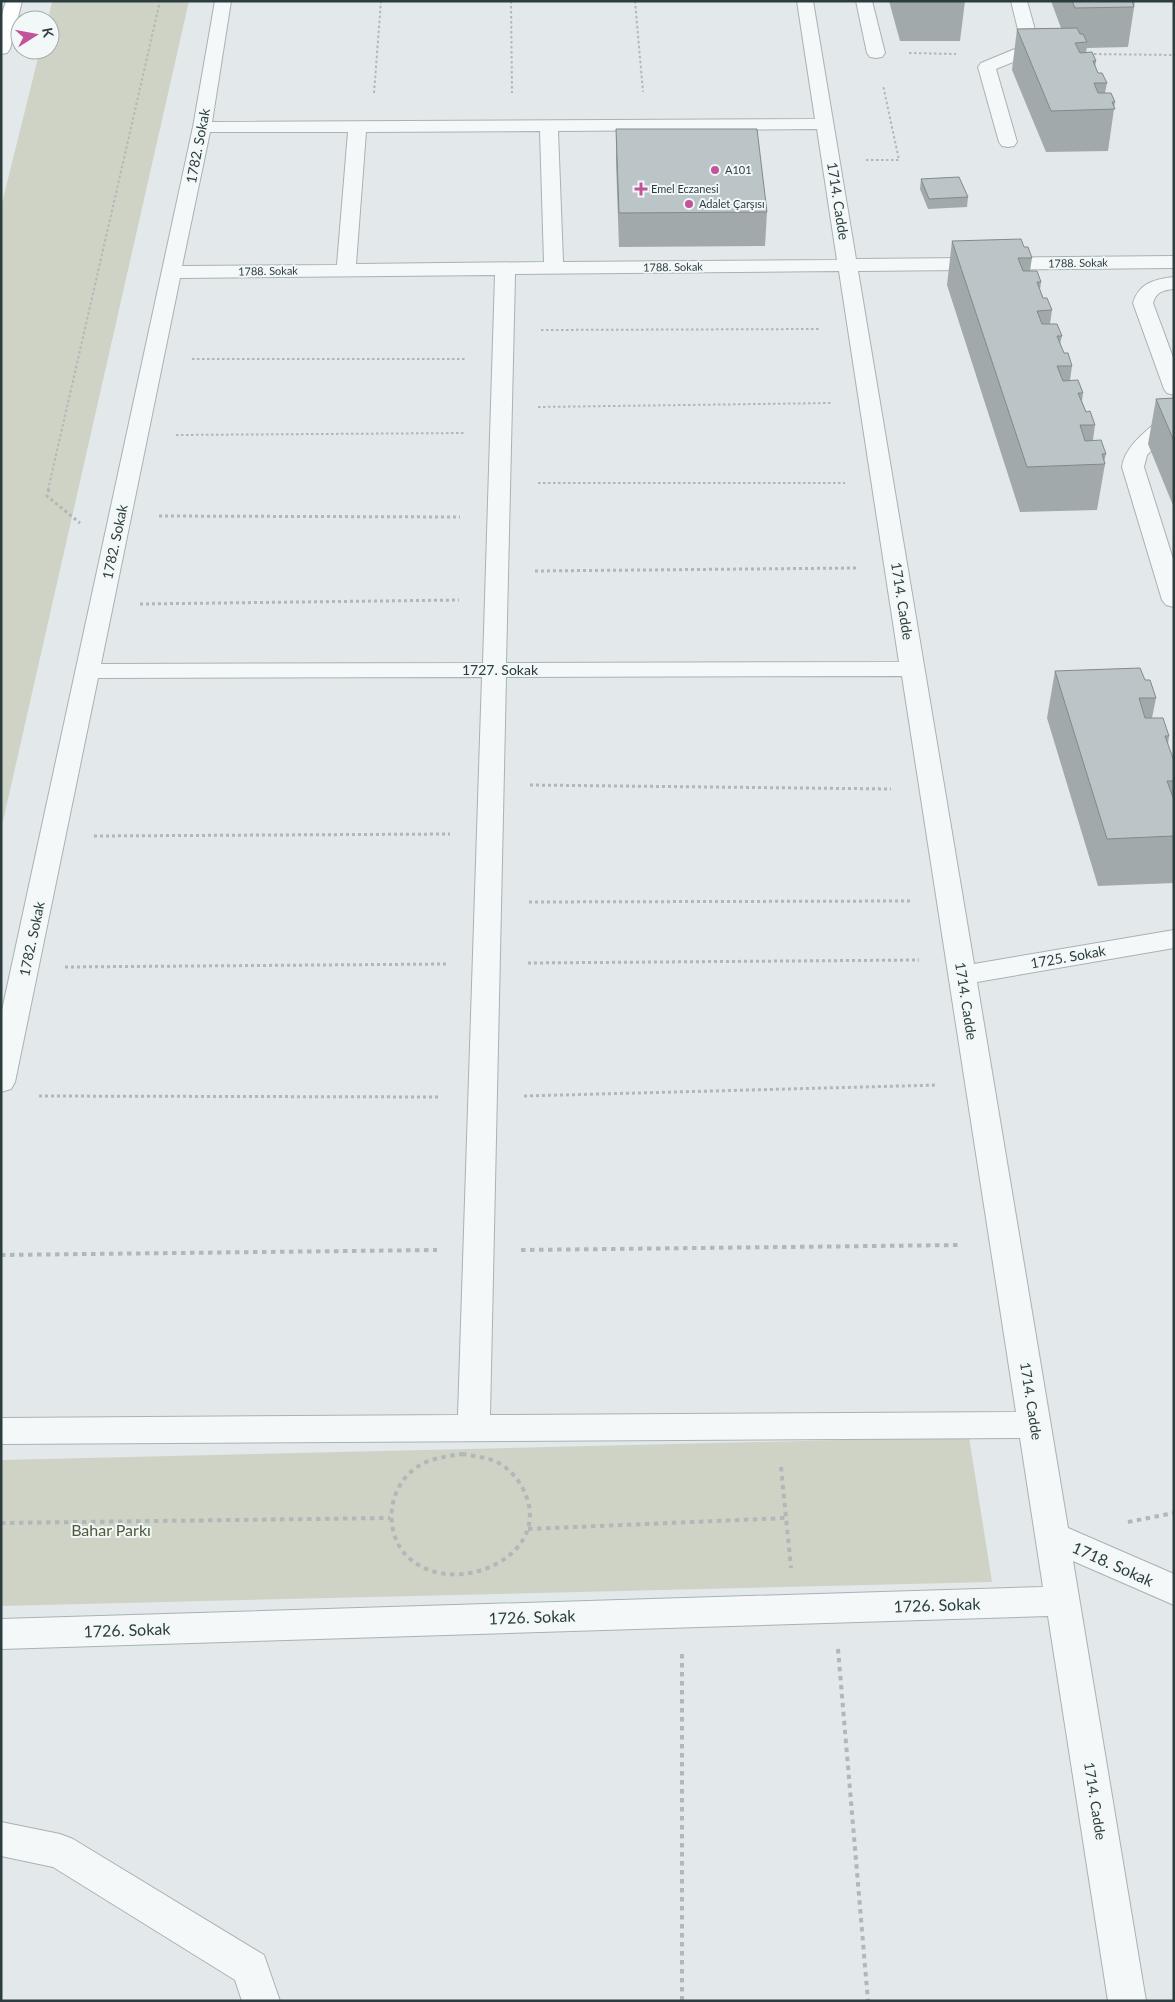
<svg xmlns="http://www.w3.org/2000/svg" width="1175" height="2002" viewBox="0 0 1175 2002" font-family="Lato,sans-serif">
  <rect width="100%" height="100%" fill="#e3e9ea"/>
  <g fill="#cfd3c5">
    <polygon points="52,1 189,1 1,830 1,207 40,50 50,50 50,20 48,20"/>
    <polygon points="969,1437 992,1582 1,1606 1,1460"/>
  </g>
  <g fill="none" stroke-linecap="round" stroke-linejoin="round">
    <g stroke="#a8b2b4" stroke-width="2">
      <g id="minor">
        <path d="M215 1H231L212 122 815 119 797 1H813L856 259 1174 256V268L858 271 974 964 1174 930V948L977 982 1068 1528 1174 1574V1605L1073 1561 1146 2001H1108L1048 1616 1 1649V1619L1043 1587 1020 1438 1 1444V1418L458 1415 482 677 98 678 15 1082 11 1089 1 1092V1015L193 127ZM817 129 837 260 563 262 558 131ZM540 131 544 262 356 264 366 132ZM210 132H348L337 265 182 266ZM839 271 899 662 506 663 515 274ZM495 275 483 663 101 664 180 278ZM902 676 1016 1412 490 1415 506 677Z"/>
        <polygon points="856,1 872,1 885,53 882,57 876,58 870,57 867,53"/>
        <polygon points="1011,1 1027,1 1040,48 1037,52 996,69 1017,142 1014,146 1008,147 1002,146 999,142 978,67 981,63 1022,46"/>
        <path d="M1174 277V289C1163 290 1156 292 1153 303L1174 360V395L1167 393 1164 389 1133 303C1139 283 1155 279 1174 277Z"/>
        <path d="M1174 411V429L1147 455 1144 467 1174 562V607L1166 605 1162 600 1122 467C1125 444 1151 428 1167 413Z"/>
        <polygon points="1,1822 60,1834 73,1839 264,1955 280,2001 242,2001 235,1980 53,1867 1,1856"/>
      </g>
    </g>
    <g stroke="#a3b2b4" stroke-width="2">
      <polygon id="major" points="6,1 22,1 10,49 7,53 1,54 1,17"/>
    </g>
    <g stroke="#b1b8b9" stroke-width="2" stroke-dasharray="2.5 2.5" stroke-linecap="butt">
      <polyline points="511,1 512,93"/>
      <polyline points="635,1 643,92"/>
      <polyline points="909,53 956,54"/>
      <polyline points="1089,54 1174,55"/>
      <polyline points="374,93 381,1"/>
      <polyline points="866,160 899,160 883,85"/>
      <polyline points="541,330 820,329"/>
      <polyline points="192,359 465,359"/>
      <polyline points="538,407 832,403"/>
      <polyline points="176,435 464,433"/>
      <polyline points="538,483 845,483"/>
      <polyline points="48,490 160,1"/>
    </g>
    <g stroke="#b1b8b9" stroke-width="3" stroke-dasharray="3 3" stroke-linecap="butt">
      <polyline points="49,489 47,496 80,523"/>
      <polyline points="159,516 460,517"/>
      <polyline points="535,571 856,568"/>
      <polyline points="140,604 459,600"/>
      <polyline points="530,785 891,789"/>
      <polyline points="94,836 450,834"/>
      <polyline points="529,902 910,901"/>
      <polyline points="528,963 919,960"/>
      <polyline points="65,967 446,964"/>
      <polyline points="39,1096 441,1097"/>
      <polyline points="524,1096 938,1085"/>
    </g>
    <g stroke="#b1b8b9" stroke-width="4" stroke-dasharray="4.5 4.5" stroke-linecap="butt">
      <polyline points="521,1250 962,1245"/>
      <polyline points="1,1255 437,1250"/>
      <path d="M462 1454C473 1456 485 1457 495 1461 507 1467 516 1476 522 1487 553 1543 486 1585 435 1572 422 1568 409 1561 401 1549 383 1521 391 1481 422 1464 434 1458 448 1456 462 1454Z"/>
      <polyline points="781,1467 791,1568"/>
      <polyline points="1128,1522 1174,1513"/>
      <polyline points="1,1523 390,1518"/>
      <polyline points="528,1529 786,1518"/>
      <polyline points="838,1649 868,2001"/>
      <polyline points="682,1654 682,2001"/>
    </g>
    <use href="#minor" fill="#f5f8f8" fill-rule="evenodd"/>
    <use href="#major" fill="#fff" fill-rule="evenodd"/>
  </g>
  <g fill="#a1a9aa">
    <polygon points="889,1 965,1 960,41 900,41"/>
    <polygon points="1051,1 1135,1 1128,47 1087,48 1086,52 1096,61 1095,67 1098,73 1107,83 1105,93 1115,102 1108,151 1046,152 1012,70 1017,29 1061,28"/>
    <polygon points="616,129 767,212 765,246 619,247 616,163"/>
    <polygon points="921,179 968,197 967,207 928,209 920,189"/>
    <polygon points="952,241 1024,247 1032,258 1030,271 1041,282 1040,290 1043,298 1052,310 1050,324 1062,336 1060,344 1064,353 1072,366 1070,380 1083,393 1082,401 1086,412 1095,425 1093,440 1106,454 1104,462 1105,464 1097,510 1020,512 947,285"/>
    <polygon points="1174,398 1174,508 1148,444 1156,399"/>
    <polygon points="1055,671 1145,680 1156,698 1152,718 1169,736 1168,745 1174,761 1174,883 1098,886 1047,718"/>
  </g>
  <g fill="#bbc4c6" stroke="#83898b">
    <polygon points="1072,1 1132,1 1134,7 1075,8"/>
    <polygon points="1077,28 1080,34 1083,34 1087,42 1075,43 1080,53 1092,52 1096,61 1093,61 1098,73 1102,73 1107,83 1094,83 1098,93 1111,93 1115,102 1112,102 1115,109 1051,111 1017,29"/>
    <polygon points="616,129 757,129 767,212 619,213"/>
    <polygon points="959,177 968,197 929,199 921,179"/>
    <polygon points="1021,239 1024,247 1028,247 1032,258 1018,258 1023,271 1037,271 1041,282 1037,282 1043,298 1047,298 1052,310 1037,311 1042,324 1057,324 1062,336 1057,336 1064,353 1068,353 1072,366 1057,366 1063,381 1078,380 1083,393 1078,393 1086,412 1090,411 1095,425 1080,425 1085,441 1101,440 1106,454 1102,454 1105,464 1027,467 952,241"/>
    <polygon points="1174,398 1174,441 1156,399"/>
    <polygon points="1140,668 1145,680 1150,680 1156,698 1139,698 1145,718 1163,718 1169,736 1165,736 1174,761 1174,781 1167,781 1174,800 1174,836 1107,839 1055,671"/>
  </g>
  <g fill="#c35499" stroke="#f2f7f7" stroke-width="2">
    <circle cx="715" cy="170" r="5"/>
    <path d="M638.5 181.5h5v5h5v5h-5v5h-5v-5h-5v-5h5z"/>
    <circle cx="689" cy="204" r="5"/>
  </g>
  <g text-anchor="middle" stroke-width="4" stroke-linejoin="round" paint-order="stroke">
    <g font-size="11" fill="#2c3d40" stroke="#f2f7f7" text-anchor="start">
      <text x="725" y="174">A101</text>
      <text x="651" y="193">Emel Eczanesi</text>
      <text x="699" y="208">Adalet Çarşısı</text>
    </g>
    <g font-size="11" fill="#2c3d40" stroke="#f2f7f7">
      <text transform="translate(1078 263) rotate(-1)" y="4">1788. Sokak</text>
      <text transform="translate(673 267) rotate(-1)" y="4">1788. Sokak</text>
      <text transform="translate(268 271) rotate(-1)" y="4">1788. Sokak</text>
    </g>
    <g font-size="14" fill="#2c3d40" stroke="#f2f7f7">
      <text transform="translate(198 146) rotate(-79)" y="5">1782. Sokak</text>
      <text transform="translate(838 201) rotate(81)" y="5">1714. Cadde</text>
      <text transform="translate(115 542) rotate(-78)" y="5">1782. Sokak</text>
      <text transform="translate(902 601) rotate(81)" y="5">1714. Cadde</text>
      <text x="500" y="675">1727. Sokak</text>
      <text transform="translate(32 939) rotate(-78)" y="5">1782. Sokak</text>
      <text transform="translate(1068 957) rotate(-10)" y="5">1725. Sokak</text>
      <text transform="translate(966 1001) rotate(81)" y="5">1714. Cadde</text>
      <text transform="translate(1031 1401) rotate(81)" y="5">1714. Cadde</text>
      <text transform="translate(1095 1801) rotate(81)" y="5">1714. Cadde</text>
    </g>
    <g font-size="16" fill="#505b3b" stroke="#f2f7f7">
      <text x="111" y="1536">Bahar Parkı</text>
    </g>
    <g font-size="16" fill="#2c3d40" stroke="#f2f7f7">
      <text transform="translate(1113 1564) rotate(24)" y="6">1718. Sokak</text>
      <text transform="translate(937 1605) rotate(-2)" y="6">1726. Sokak</text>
      <text transform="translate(532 1617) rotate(-2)" y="6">1726. Sokak</text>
      <text transform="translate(127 1630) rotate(-2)" y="6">1726. Sokak</text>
    </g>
  </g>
  <rect width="1175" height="2002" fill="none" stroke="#2c3d40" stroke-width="5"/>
  <g transform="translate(35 35) rotate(79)"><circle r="24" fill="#f2f7f7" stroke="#a3adae"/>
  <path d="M0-4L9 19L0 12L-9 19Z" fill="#c35499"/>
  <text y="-8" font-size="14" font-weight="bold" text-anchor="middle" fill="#2c3d40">K</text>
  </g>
</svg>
